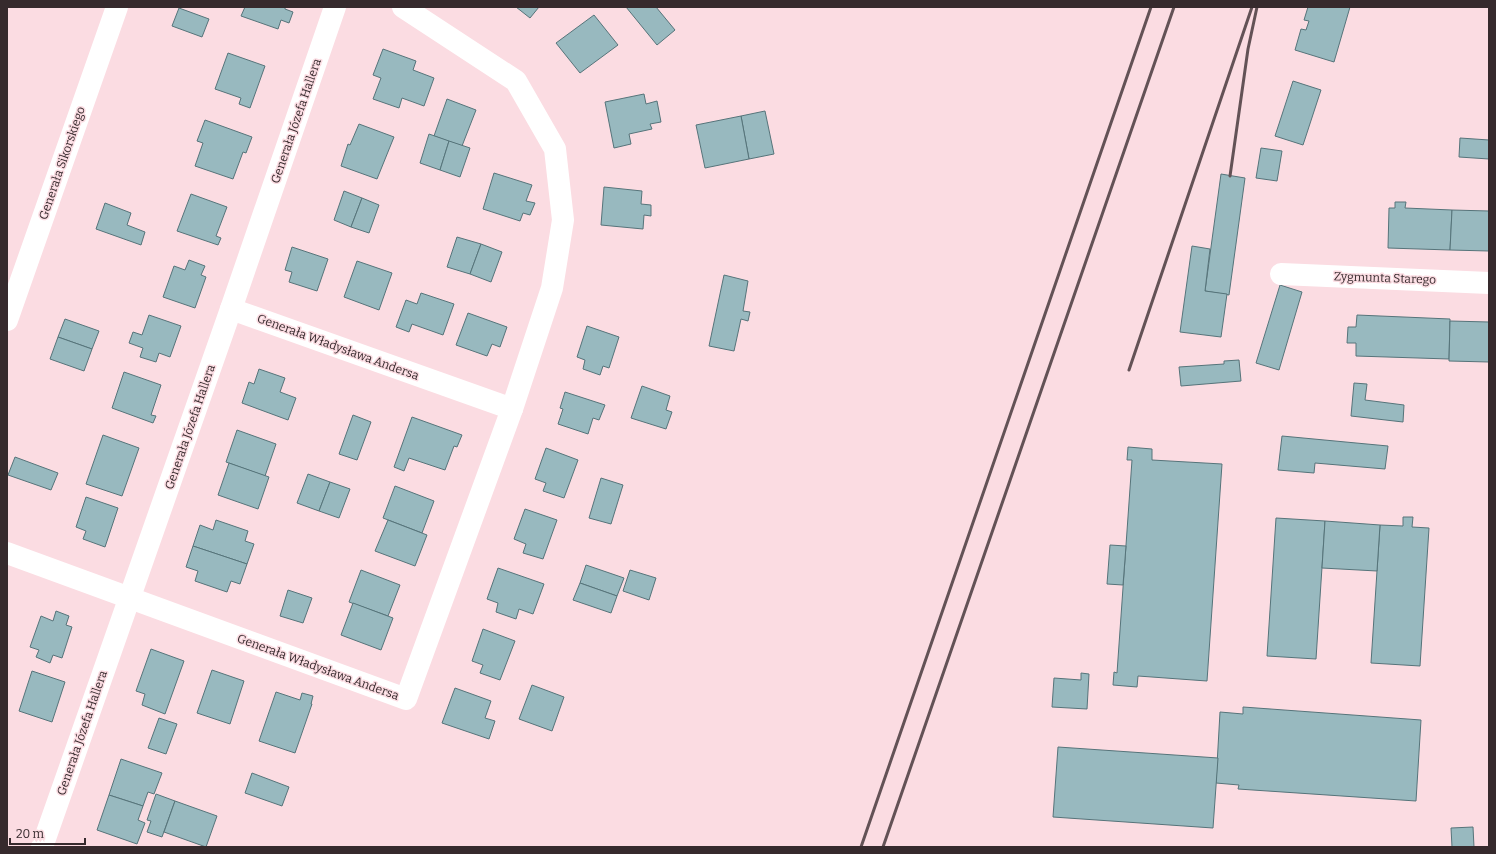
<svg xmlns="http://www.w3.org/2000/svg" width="1496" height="854" viewBox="0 0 1496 854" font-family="Bitter,serif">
  <rect width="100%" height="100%" fill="#fbdce2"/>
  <g fill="#98b9bf" stroke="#56747a">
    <polygon points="245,7 285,7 285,9 293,12 289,23 281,20 278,29 241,16"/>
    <polygon points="516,7 539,7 530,18"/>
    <polygon points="626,7 656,7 675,30 657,45"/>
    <polygon points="1308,7 1350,7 1334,62 1295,50 1301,29 1306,30 1309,21 1304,20"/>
    <polygon points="179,8 209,19 202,37 172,26"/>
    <polygon points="594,15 618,45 580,73 556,43"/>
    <polygon points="383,49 416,61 413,70 434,78 424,106 402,98 399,108 373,99 381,78 373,75"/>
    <polygon points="228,53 265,66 250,108 239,104 241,98 215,89"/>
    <polygon points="1293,81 1321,90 1303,145 1275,136"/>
    <polygon points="644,94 646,104 657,101 661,122 650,124 652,129 629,134 631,144 614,148 605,102"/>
    <polygon points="447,99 476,110 462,146 434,136"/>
    <polygon points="765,111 774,154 749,159 741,116"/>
    <polygon points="741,116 749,159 705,168 696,125"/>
    <polygon points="205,120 252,137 246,153 243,152 233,179 195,166 203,143 197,141"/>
    <polygon points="359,124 394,137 377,179 341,166 348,144 350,145"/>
    <polygon points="429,134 449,141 440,170 420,163"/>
    <polygon points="1460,138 1489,140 1489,159 1459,157"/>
    <polygon points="449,141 470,148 460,177 440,170"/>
    <polygon points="1261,148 1282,151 1277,181 1256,178"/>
    <polygon points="494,173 532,185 526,201 535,203 530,215 523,213 520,221 483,209"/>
    <polygon points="1221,174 1245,178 1229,295 1205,291"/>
    <polygon points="604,187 642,191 641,204 651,205 651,216 644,215 643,229 601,225"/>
    <polygon points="344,191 362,198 351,227 334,220"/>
    <polygon points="191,194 227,207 216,236 221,238 218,245 177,231"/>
    <polygon points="362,198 379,205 369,233 351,227"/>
    <polygon points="1395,202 1406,202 1405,208 1452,210 1450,250 1388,248 1389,208 1395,208"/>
    <polygon points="105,203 131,213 127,225 145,232 141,245 96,229"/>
    <polygon points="1452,210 1489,211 1489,251 1450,250"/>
    <polygon points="457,237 481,244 470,274 447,267"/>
    <polygon points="481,244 502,252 491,282 470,274"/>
    <polygon points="1192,246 1210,249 1205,291 1227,294 1221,337 1180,332"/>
    <polygon points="292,247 328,259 317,291 289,282 292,272 285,270"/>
    <polygon points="189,260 205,266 201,275 206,277 195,308 163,297 174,266 185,270"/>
    <polygon points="357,261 392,273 379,310 344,297"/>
    <polygon points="724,275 748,281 743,311 750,312 748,321 741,319 734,351 709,346"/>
    <polygon points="1280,285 1302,292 1279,370 1256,363"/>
    <polygon points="421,293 454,304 443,335 412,324 409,332 396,327 406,300 417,304"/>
    <polygon points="468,313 507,327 500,347 492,344 487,356 456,345"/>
    <polygon points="149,315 181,326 170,357 159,353 156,362 140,357 143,348 129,343 133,332 142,335"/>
    <polygon points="1357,315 1450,319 1449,359 1356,356 1356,343 1347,343 1348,327 1356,327"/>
    <polygon points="65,319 99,331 92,349 58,337"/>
    <polygon points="1450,321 1489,322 1489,362 1449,361"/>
    <polygon points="587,326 619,337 609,368 603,366 600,375 583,369 585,360 577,357"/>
    <polygon points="58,337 92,349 84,371 50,359"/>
    <polygon points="1239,360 1241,381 1181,386 1179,367 1224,364 1224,361"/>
    <polygon points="259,369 285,378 280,392 296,398 288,420 242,403 249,382 254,384"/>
    <polygon points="124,372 161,385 151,415 156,416 153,423 112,408"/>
    <polygon points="1354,383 1367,384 1365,400 1404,405 1403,422 1351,416"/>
    <polygon points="642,386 670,396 666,410 672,412 666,429 631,418"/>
    <polygon points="565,392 605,405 599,420 593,418 588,434 558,424 563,409 560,408"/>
    <polygon points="353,415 371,422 357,460 339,454"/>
    <polygon points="412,417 462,435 457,447 454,446 445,470 409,458 404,471 394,467"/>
    <polygon points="237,430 276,444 265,476 226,462"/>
    <polygon points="103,435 139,448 122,496 86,484"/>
    <polygon points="1282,436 1388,446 1385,469 1315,463 1314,473 1278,470"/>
    <polygon points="1128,447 1152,449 1152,460 1222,464 1207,681 1138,676 1137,687 1113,685 1114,672 1117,673 1132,460 1127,460"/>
    <polygon points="546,448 578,460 564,498 543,491 546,483 535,479"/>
    <polygon points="15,457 58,473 51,490 8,475"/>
    <polygon points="229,463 269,477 258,509 218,495"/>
    <polygon points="308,474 330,482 319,511 297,503"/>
    <polygon points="601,478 623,485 611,524 589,518"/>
    <polygon points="330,482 350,489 339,518 319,511"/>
    <polygon points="395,486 434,501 422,533 383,518"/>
    <polygon points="86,497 118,508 105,547 83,539 86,531 76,527"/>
    <polygon points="525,509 557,520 543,559 523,553 526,544 514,539"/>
    <polygon points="1403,517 1413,517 1412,527 1429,528 1420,666 1371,663 1380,525 1403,526"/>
    <polygon points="1276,518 1325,521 1316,659 1267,656"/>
    <polygon points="216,520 248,531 245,541 254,544 247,564 193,546 200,525 213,530"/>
    <polygon points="388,520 427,535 415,566 375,551"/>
    <polygon points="1325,521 1380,525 1377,571 1322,568"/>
    <polygon points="1110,545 1126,546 1123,585 1107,584"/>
    <polygon points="193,546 247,564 240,584 231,581 227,592 195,581 198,571 186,567"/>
    <polygon points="586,565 624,578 617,596 580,583"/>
    <polygon points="498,568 544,584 533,614 519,609 516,619 496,612 498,603 487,599"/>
    <polygon points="361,570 400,585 388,616 349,602"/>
    <polygon points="630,570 656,578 649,600 623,591"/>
    <polygon points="580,583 617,596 611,613 573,600"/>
    <polygon points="288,590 312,598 303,623 280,616"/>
    <polygon points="353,603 393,618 381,650 341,635"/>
    <polygon points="56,611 69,616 66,625 72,627 62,658 53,655 50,663 36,657 39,650 30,647 41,616 53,621"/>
    <polygon points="483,629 515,641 500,680 480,673 483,665 472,661"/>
    <polygon points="151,649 184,661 165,714 142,705 145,694 136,691"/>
    <polygon points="212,670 244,681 230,724 197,713"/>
    <polygon points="32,671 65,682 52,722 19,711"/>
    <polygon points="1081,673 1089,674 1087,709 1052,707 1054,678 1081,680"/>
    <polygon points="532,685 564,697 552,731 519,719"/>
    <polygon points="455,688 491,701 485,718 495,721 489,739 442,723"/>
    <polygon points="276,692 300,700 302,693 313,696 311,704 312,704 295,753 259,741"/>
    <polygon points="1243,707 1421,720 1416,801 1238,789 1239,785 1216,783 1220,712 1243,714"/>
    <polygon points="159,718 177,724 166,754 148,748"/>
    <polygon points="1058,747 1218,758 1213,828 1053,817"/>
    <polygon points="121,759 162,773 154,794 148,792 143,806 109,795"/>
    <polygon points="252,773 289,787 282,806 245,793"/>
    <polygon points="156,794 175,801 162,837 147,832 151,821 147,820"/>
    <polygon points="109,795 143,806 138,820 145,823 137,844 97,830"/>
    <polygon points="175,801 217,816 206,847 164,832"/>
    <polygon points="1473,827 1474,847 1452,847 1451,828"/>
  </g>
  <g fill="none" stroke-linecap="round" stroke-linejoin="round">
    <g stroke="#fff" stroke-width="22">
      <polyline points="1281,274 1489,283"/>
      <polyline points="231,309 512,409"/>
      <polyline points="7,553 406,699 512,409 552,288 563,220 555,149 516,81 403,7"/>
      <polyline points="42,847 231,309 335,7"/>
    </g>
    <polyline stroke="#fff" stroke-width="22" points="7,320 117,7"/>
    <g stroke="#635256" stroke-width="3">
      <polyline points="1230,176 1248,49 1257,7"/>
      <polyline points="1129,370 1252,7"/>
      <polyline points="861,847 1151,7"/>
      <polyline points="883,847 1174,7"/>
    </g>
  </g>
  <g text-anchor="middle" stroke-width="3" stroke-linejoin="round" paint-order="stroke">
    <g font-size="12" fill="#362a2d" stroke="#fbdce2">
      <text transform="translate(296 121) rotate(-71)" y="4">Generała Józefa Hallera</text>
      <text transform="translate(62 163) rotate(-71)" y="4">Generała Sikorskiego</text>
      <text transform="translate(1385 278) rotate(2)" y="4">Zygmunta Starego</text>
      <text transform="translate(338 347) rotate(20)" y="4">Generała Władysława Andersa</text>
      <text transform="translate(190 427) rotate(-71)" y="4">Generała Józefa Hallera</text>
      <text transform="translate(318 667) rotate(20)" y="4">Generała Władysława Andersa</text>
      <text transform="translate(82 733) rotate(-71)" y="4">Generała Józefa Hallera</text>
    </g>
  </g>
  <rect width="1496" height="854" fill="none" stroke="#362a2d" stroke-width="16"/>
  <path d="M10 838v6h75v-6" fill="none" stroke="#362a2d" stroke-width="2"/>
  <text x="16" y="838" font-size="12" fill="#362a2d" stroke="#fbdce2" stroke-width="3" paint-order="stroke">20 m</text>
</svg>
